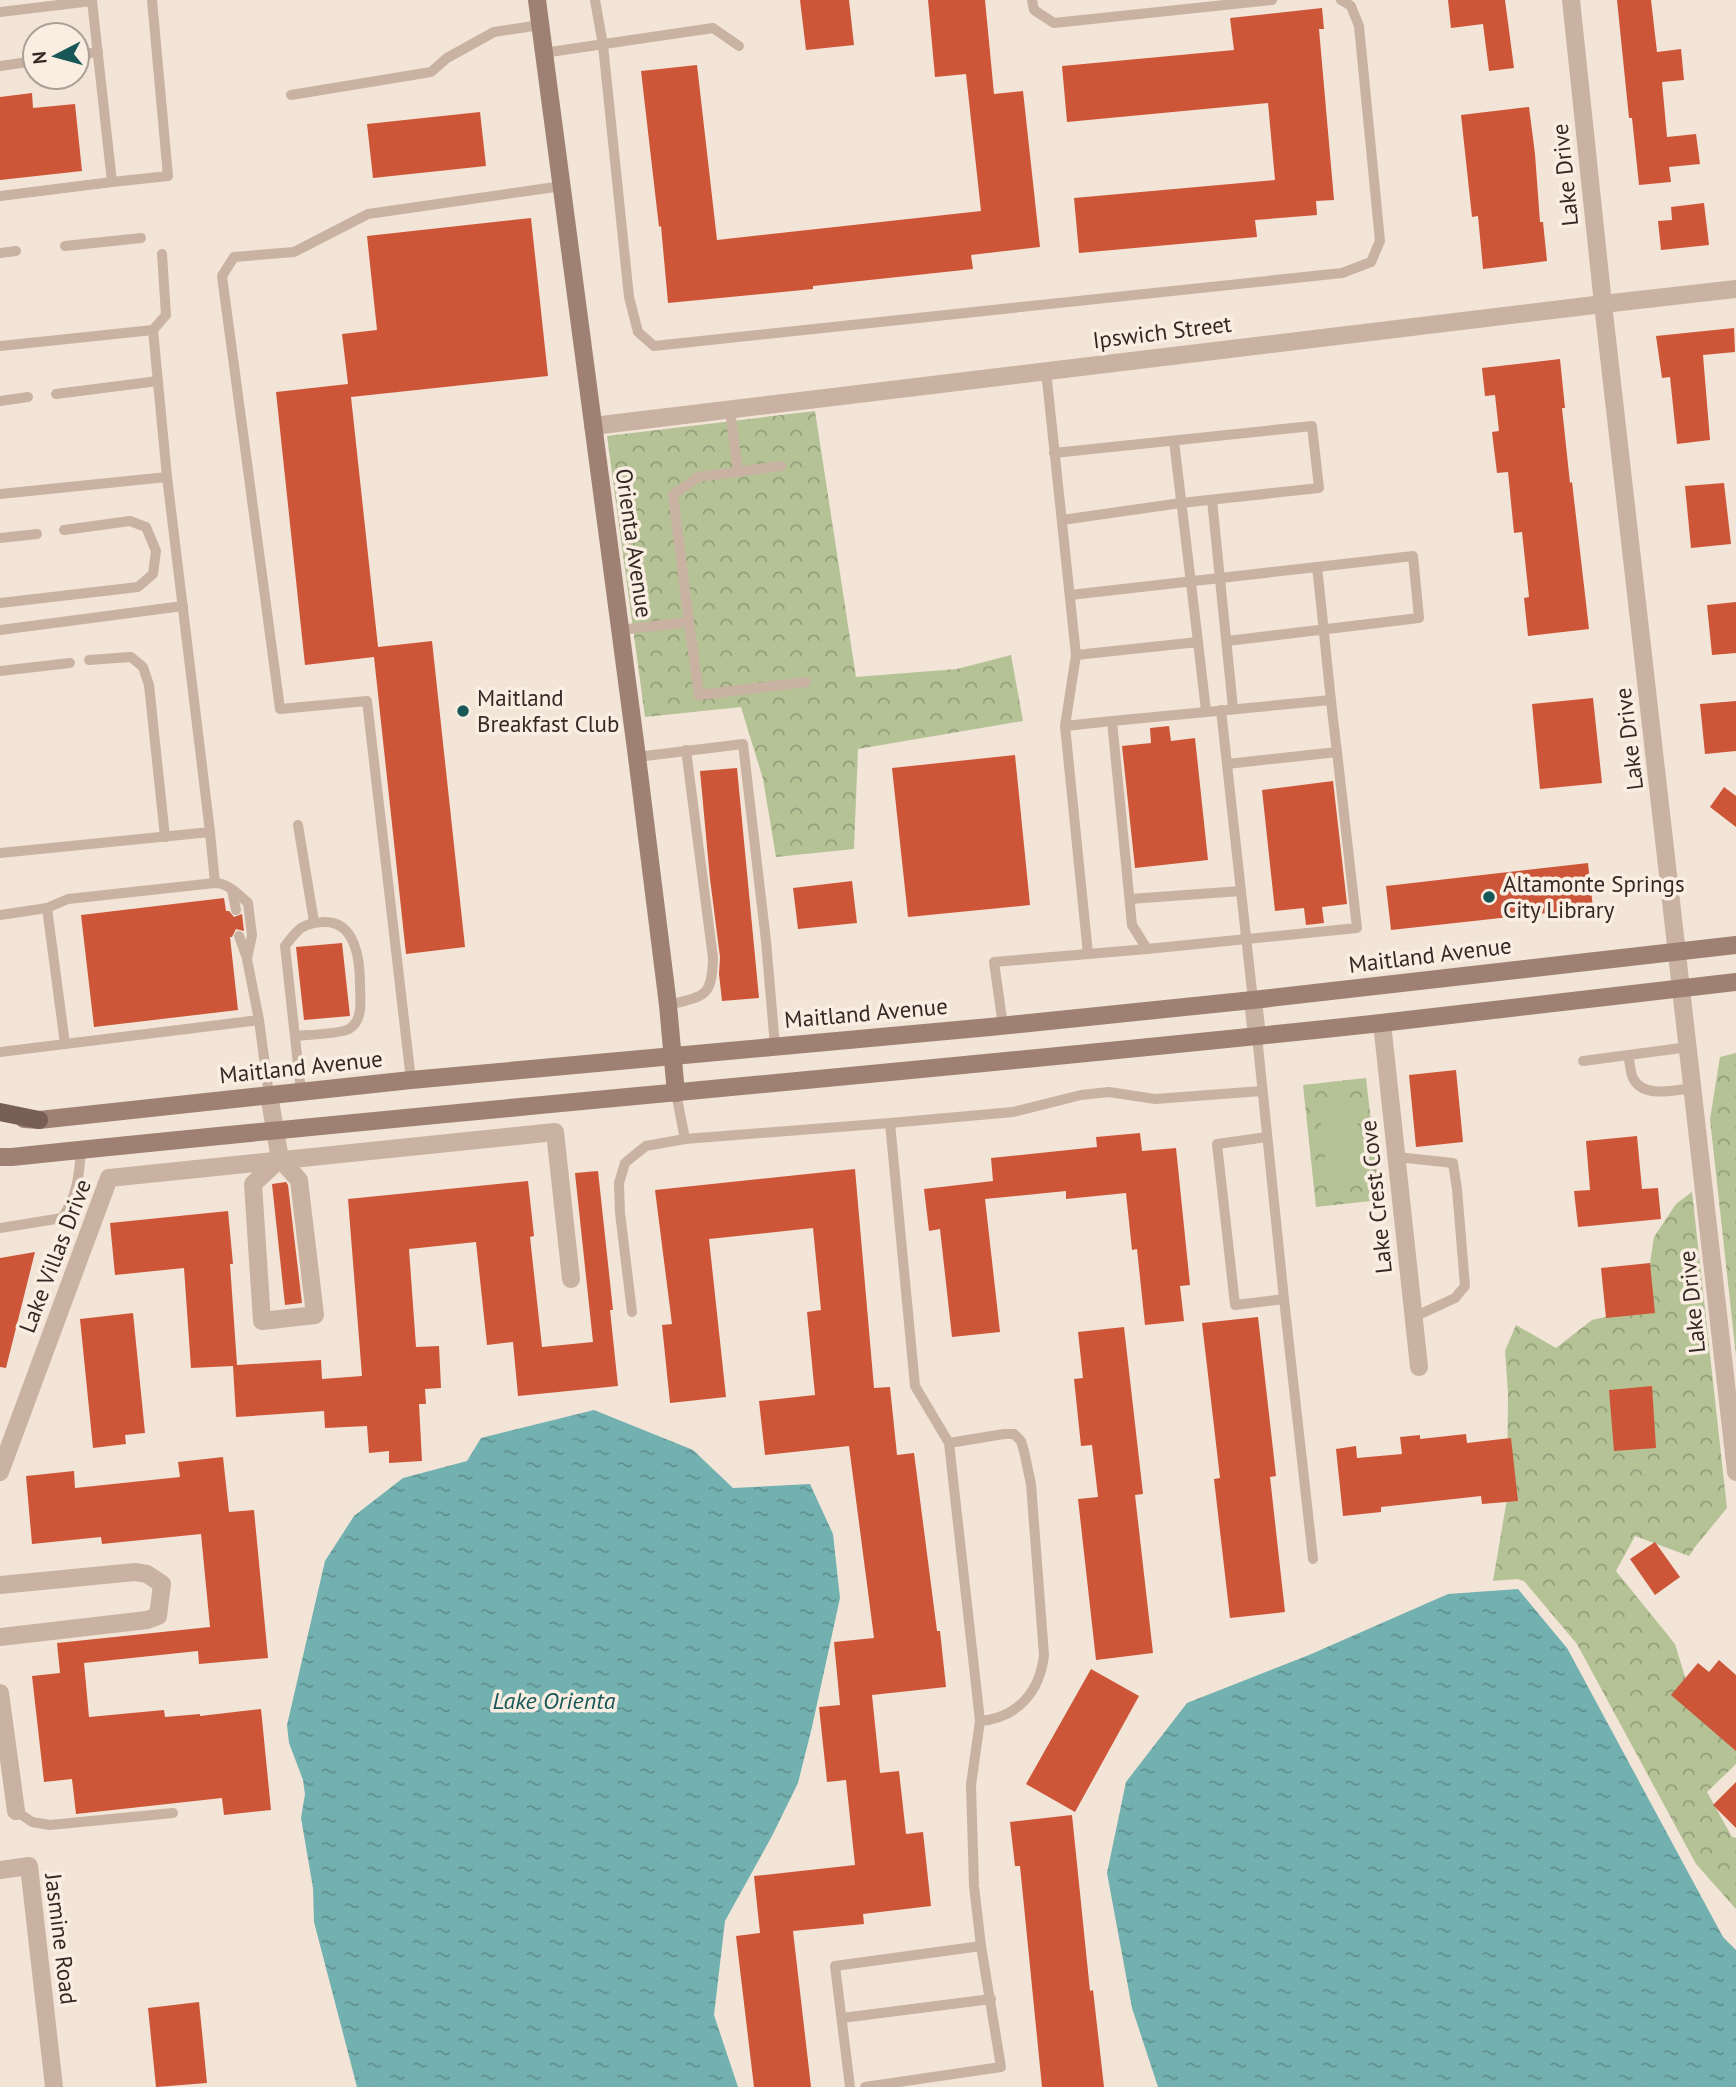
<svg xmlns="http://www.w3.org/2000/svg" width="1736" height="2087" viewBox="0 0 1736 2087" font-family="'PT Sans',sans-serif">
  <defs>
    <pattern id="forest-crowns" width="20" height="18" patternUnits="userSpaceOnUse" patternTransform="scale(1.75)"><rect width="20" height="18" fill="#b5c296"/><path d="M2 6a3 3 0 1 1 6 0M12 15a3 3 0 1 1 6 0" fill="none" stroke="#949e7a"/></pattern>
    <pattern id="water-ripples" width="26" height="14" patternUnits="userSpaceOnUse" patternTransform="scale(1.75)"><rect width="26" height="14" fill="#73b1b0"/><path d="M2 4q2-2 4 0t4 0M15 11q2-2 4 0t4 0" fill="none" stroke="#5f908f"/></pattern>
  </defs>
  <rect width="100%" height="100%" fill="#f2e4d6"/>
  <g fill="url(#forest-crowns)">
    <polygon points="815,411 856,677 957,669 1011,655 1023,721 858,749 854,849 776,857 763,779 741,707 645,717 607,436"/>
    <polygon points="1736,1053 1736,1356 1710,1119 1720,1057"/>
    <polygon points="1366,1078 1380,1200 1316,1207 1303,1085"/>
    <polygon points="1692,1192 1727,1508 1695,1547 1689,1556 1635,1536 1616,1571 1675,1644 1697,1717 1736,1738 1736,1764 1707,1792 1732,1837 1736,1838 1736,1909 1696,1864 1577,1644 1524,1581 1517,1579 1493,1581 1507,1499 1508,1393 1505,1351 1516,1325 1556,1348 1592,1320 1614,1315 1634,1302 1650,1263 1654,1237 1676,1204"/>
  </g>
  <polygon fill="#b5c296" points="1355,1100 1364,1179 1328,1183 1319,1104"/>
  <g fill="url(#water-ripples)">
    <polygon points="594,1410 693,1450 733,1488 810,1484 833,1534 840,1598 812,1727 798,1783 772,1836 725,1921 714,2015 738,2087 357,2087 314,1922 313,1888 301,1818 305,1794 303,1780 289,1743 287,1725 325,1561 354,1516 403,1478 467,1461 481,1438"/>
    <polygon points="1518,1589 1567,1648 1723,1937 1736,1950 1736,2087 1158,2087 1132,2008 1107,1873 1126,1782 1187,1703 1309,1655 1448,1594"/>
  </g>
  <g fill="#cd5639">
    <polygon points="800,0 849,0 854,45 806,50"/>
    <polygon points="928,0 985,0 994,94 1023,91 1040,247 971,255 973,269 813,286 813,289 668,303 661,226 659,227 641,71 697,65 717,240 981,211 966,74 935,77"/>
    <polygon points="1448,0 1505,0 1514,68 1489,71 1483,24 1451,28"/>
    <polygon points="1617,0 1651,0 1657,52 1681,49 1684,80 1662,82 1667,137 1696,134 1700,164 1669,167 1671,182 1639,185 1632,118 1629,118"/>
    <polygon points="1322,8 1324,29 1319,29 1334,200 1316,201 1317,215 1255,220 1257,237 1079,253 1074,198 1275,180 1268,103 1067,122 1062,66 1234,50 1230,18"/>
    <polygon points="32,93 33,108 75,104 82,171 0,180 0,97"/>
    <polygon points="1529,107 1535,154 1540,222 1543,222 1547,261 1483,269 1478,216 1472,217 1461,115"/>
    <polygon points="480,112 486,166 373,178 367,124"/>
    <polygon points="1704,203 1709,245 1661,250 1658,221 1672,220 1671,207"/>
    <polygon points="531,218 548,376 351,397 378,647 432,641 465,947 406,954 374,657 305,665 276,392 348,384 342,334 377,330 367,236"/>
    <polygon points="1734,328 1735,352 1703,355 1710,440 1677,444 1670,377 1662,378 1656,336"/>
    <polygon points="1560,359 1565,408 1562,408 1570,483 1572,482 1589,629 1528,636 1524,598 1529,597 1522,532 1514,533 1508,472 1497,473 1492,432 1499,431 1495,395 1485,396 1482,368"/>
    <polygon points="1724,483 1731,544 1691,548 1685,486"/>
    <polygon points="1736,602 1736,653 1712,655 1707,605"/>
    <polygon points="1593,698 1602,783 1540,789 1532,704"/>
    <polygon points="1736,701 1736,751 1705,754 1700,704"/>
    <polygon points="1169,726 1171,741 1195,738 1208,860 1135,868 1122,746 1151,743 1150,728"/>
    <polygon points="1015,755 1030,905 908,917 892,768"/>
    <polygon points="737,768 759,998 722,1001 719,974 720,957 710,879 700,771"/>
    <polygon points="1333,781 1347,904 1322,907 1324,923 1306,925 1304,908 1275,911 1262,790"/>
    <polygon points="1724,787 1736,796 1736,827 1710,807"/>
    <polygon points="1588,863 1593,908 1391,930 1386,886"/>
    <polygon points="852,881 857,923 798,929 793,888"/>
    <polygon points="224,898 226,911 229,911 234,917 242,914 244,931 236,929 232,937 230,937 238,1010 94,1027 81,915"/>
    <polygon points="342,943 350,1016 304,1020 296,947"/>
    <polygon points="1456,1070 1463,1142 1416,1147 1409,1075"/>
    <polygon points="1140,1133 1142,1151 1176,1148 1190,1285 1180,1286 1184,1321 1145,1325 1137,1249 1132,1250 1126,1193 1066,1199 1066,1191 985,1199 1000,1332 952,1337 940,1229 929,1231 924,1189 993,1181 991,1158 1097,1147 1096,1137"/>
    <polygon points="1637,1136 1642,1189 1658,1188 1661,1219 1578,1227 1574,1191 1590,1190 1586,1141"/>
    <polygon points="855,1169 874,1388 890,1387 897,1455 914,1453 937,1631 940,1631 946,1687 872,1695 880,1773 899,1771 906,1834 923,1832 931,1906 863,1914 864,1924 793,1931 811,2087 754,2087 736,1936 760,1933 754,1876 855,1865 846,1780 827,1782 819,1707 840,1705 834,1642 874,1638 849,1446 765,1455 759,1401 815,1395 807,1312 821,1310 813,1228 709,1239 726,1397 670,1403 662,1325 672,1324 655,1190"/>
    <polygon points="598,1171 613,1310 610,1310 618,1386 518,1396 513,1342 487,1345 476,1242 409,1249 416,1347 439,1346 441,1388 425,1389 426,1404 419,1404 422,1461 389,1463 389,1451 369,1453 367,1426 325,1428 324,1411 236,1417 233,1366 191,1368 184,1268 115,1275 110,1223 228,1211 233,1264 230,1264 237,1365 321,1360 322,1379 362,1376 348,1199 528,1181 534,1236 530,1237 542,1347 593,1342 575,1173"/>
    <polygon points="286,1182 288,1185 302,1303 285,1305 272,1184"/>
    <polygon points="35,1252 6,1368 0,1367 0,1258"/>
    <polygon points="1650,1263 1655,1313 1606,1318 1601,1268"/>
    <polygon points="133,1313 145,1433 125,1435 126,1444 93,1448 80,1319"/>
    <polygon points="1258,1317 1276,1476 1270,1477 1285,1612 1230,1618 1214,1479 1220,1478 1202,1323"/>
    <polygon points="1124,1327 1143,1494 1135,1495 1153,1653 1096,1660 1078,1499 1098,1497 1092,1445 1081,1446 1074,1379 1083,1378 1078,1332"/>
    <polygon points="1652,1386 1656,1448 1614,1451 1609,1390"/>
    <polygon points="1466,1434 1467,1443 1511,1438 1518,1501 1482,1504 1481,1496 1381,1507 1381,1512 1343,1516 1336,1449 1356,1446 1357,1458 1402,1454 1400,1437 1420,1435 1420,1439"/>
    <polygon points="223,1457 229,1512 254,1510 268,1658 199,1664 198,1651 84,1663 89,1717 164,1710 165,1717 200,1714 200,1716 261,1709 271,1810 224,1815 222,1798 76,1814 72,1779 44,1782 32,1676 60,1673 57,1643 210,1627 201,1534 102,1544 101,1537 32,1544 26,1476 74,1471 75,1488 180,1477 178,1462"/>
    <polygon points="1655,1542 1680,1577 1655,1595 1630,1559"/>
    <polygon points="1719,1660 1736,1675 1736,1751 1671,1695 1698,1663 1709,1672"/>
    <polygon points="1091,1669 1139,1696 1075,1812 1026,1784"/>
    <polygon points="1736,1782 1736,1828 1713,1805"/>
    <polygon points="1072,1815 1090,1991 1093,1990 1104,2087 1042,2087 1020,1866 1015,1866 1010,1822"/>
    <polygon points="199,2002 207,2083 156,2087 148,2008"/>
  </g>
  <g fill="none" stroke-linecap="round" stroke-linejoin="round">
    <g stroke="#cab2a2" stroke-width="10">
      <polyline points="595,0 603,45 629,297 638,332 654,346 1342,273 1371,262 1380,241 1359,26 1351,6 1341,0"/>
      <polyline points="1032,0 1034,10 1054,23 1272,0"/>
      <polyline points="0,12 92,1 112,182 0,196"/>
      <polyline points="543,53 713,28 739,46"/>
      <polyline points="77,55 98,52"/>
      <polyline points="0,66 35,61"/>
      <polyline points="291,95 431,72 447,58 494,32 540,25"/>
      <polyline points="112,182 168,176 152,0"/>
      <polyline points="65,246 141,238"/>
      <polyline points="0,253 16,251"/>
      <polyline points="0,346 153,330 166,315 162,254"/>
      <polyline points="1046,371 1076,655 1065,726"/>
      <polyline points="56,394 158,381"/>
      <polyline points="0,401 28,397"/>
      <polyline points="730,410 738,472"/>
      <polyline points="1174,441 1198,642"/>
      <polyline points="1054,453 1312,426 1319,488 1181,503 1062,520"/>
      <polyline points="0,494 167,477"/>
      <polyline points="1212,500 1233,708"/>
      <polyline points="0,538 37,534"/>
      <polyline points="1070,595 1317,567"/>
      <polyline points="0,603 138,587 153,574 156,551 146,527 130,521 64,530"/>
      <polyline points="689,622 673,495 698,477 781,466"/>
      <polyline points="0,630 183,606"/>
      <polyline points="620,630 689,622 699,695 806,682"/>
      <path d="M1227 641 1419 618 1413 556 1317 567C1324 628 1329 690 1337 752"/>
      <polyline points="1076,655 1198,642 1206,711"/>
      <polyline points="89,660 131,657 143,667 149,685 165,837"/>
      <polyline points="0,671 70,663"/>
      <polyline points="1221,710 1253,1000"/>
      <polyline points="637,757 743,744 766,941 775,1046"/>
      <polyline points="1227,764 1337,752 1357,928 1147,949 1132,925 1112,721 1331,700"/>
      <polyline points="298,825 314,922"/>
      <polyline points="210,832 215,883"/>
      <polyline points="0,853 210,832 167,477 153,330"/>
      <polyline points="232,890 236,910"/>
      <polyline points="1130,899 1241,891"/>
      <path d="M47 908 68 899 215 883C228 883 238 894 248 903L252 935 247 959 259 1020"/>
      <polyline points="0,915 47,908 65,1044"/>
      <polyline points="239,936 247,958"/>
      <polyline points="1088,954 1065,726 1112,721"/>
      <path d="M668 1005C704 996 712 998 713 958L686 750"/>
      <polyline points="1003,1026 994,962 1147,949"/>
      <path d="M295 1036C306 1035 340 1034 349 1029 364 1020 360 999 360 984 360 961 356 921 324 922 302 923 298 929 285 946L301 1092"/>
      <polyline points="1257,1036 1284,1299 1313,1559"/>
      <polyline points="0,1052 259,1020 269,1095"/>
      <path d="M1628 1055C1630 1062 1630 1072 1633 1078 1643 1099 1675 1090 1693 1088"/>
      <polyline points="1583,1061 1689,1047"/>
      <polyline points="411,1080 367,701 280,709 222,276 234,257 294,252 368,214 562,186"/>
      <polyline points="676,1093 685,1139"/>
      <polyline points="890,1123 1013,1112 1081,1095 1109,1092 1155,1099 1262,1091"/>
      <polyline points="1267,1137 1217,1144 1235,1305 1284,1299"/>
      <polyline points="1397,1157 1453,1163 1457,1189 1465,1286 1455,1298 1414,1317"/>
      <path d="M0 1228 62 1218C77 1196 79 1177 81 1150"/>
      <polyline points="632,1312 620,1213 619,1183 625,1163 637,1153 646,1146 685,1139 890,1123 915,1386 949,1443 980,1721 971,1785 974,1886 981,1946 1001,2067 865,2087"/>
      <path d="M949 1443 1004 1434H1014L1021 1441 1024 1451 1031 1484 1044 1655C1040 1691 1018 1718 980 1721"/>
      <polyline points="16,1811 32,1822 50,1825 173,1813"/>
      <polyline points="842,2018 991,1999"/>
      <polyline points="850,2087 835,1966 981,1946"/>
    </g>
    <g stroke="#cab2a2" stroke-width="18">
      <polyline points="1571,0 1603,304 1736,1472"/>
      <polyline points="593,426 1603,304 1736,289"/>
      <polyline points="1253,1000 1257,1036"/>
      <polyline points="1382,1023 1419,1367"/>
      <polyline points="269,1095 280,1159 299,1180 315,1315 262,1321 253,1184 280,1159"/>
      <polyline points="0,1472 109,1178 555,1132 571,1279"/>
      <polyline points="0,1585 135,1572 147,1574 162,1584 158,1616 147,1620 0,1637"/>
      <polyline points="0,1693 16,1811"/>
      <polyline points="0,1870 29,1866 54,2087"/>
    </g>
    <g stroke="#9e8173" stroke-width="18">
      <polyline points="537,0 637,757 668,1005 676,1093"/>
      <polyline points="24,1119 39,1120 411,1080 990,1027 1253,1000 1736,945"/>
      <path d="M0 1157H12C468 1109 926 1072 1381 1023 1500 1010 1618 995 1736 982"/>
    </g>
    <polyline stroke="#775f55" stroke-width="18" points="0,1112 39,1120"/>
  </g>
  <g fill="#185758" stroke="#faeee2" stroke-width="2.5">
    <circle cx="463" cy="711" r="7"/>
    <circle cx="1489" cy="897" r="7"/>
  </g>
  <g text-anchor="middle" stroke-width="7" stroke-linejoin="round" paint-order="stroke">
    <g font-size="23" fill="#342925" stroke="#faeee2">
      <text transform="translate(1565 175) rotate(-96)" y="8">Lake Drive</text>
      <text transform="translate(1162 332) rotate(-7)" y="8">Ipswich Street</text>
      <text transform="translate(634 543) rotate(82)" y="8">Orienta Avenue</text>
      <text transform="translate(1629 739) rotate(-97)" y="8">Lake Drive</text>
      <text transform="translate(1430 955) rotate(-7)" y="8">Maitland Avenue</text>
      <text transform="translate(866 1013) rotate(-5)" y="8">Maitland Avenue</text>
      <text transform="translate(301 1067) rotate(-6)" y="8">Maitland Avenue</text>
      <text transform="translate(1376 1197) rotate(-96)" y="8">Lake Crest Cove</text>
      <text transform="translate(55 1256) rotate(-69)" y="8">Lake Villas Drive</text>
      <text transform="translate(1692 1302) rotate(-96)" y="8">Lake Drive</text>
      <text transform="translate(61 1939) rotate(83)" y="8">Jasmine Road</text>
    </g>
    <g font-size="23" fill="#342925" stroke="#faeee2" text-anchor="start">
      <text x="477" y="706">Maitland<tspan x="477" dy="26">Breakfast Club</tspan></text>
      <text x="1503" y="892">Altamonte Springs<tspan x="1503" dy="26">City Library</tspan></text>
    </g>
    <g font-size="24" font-style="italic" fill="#185758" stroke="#faeee2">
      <text x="554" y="1709">Lake Orienta</text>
    </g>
  </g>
  <g transform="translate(56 56) rotate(264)"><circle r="33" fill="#faeee2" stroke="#ab9f96" stroke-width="2"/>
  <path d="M0-5L12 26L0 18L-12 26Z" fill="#185758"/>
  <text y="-10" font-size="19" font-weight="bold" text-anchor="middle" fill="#342925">N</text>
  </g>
</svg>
